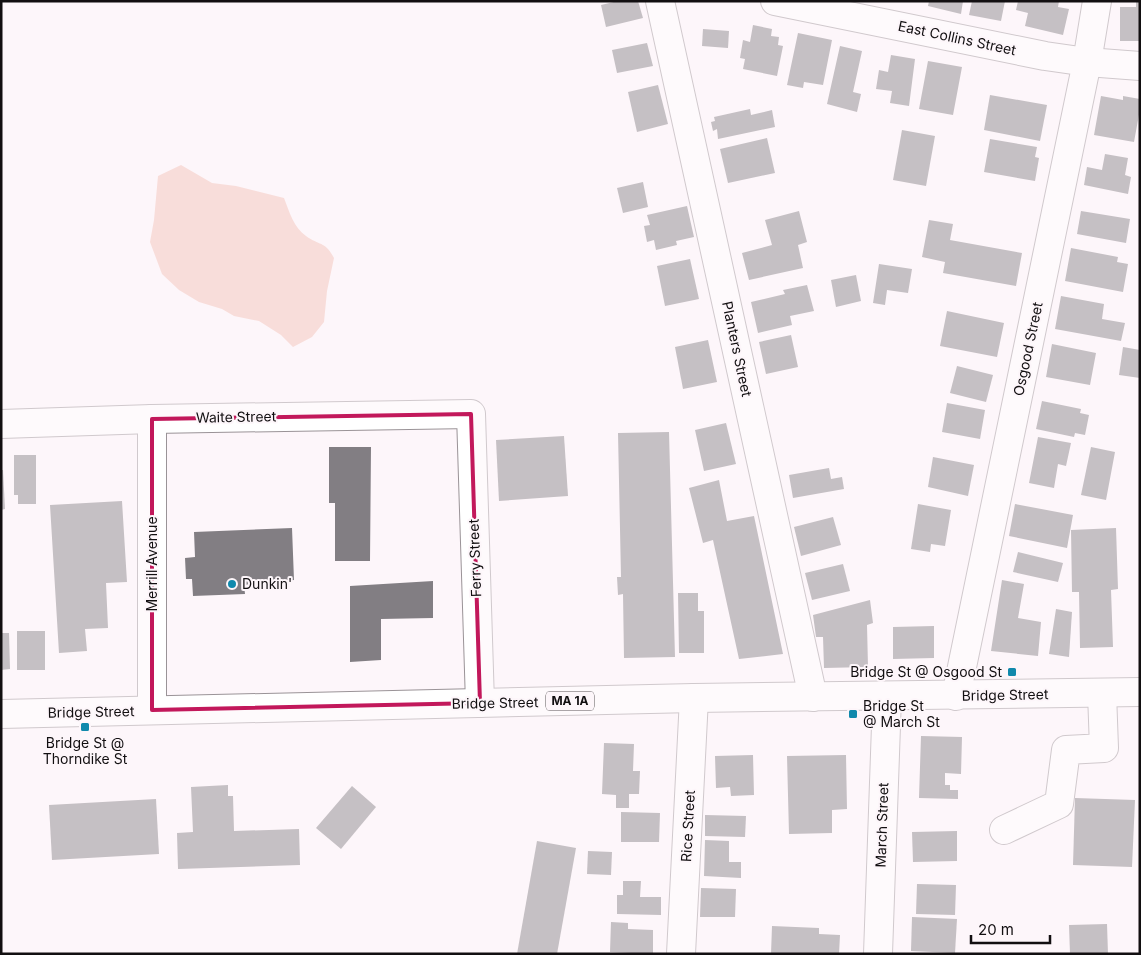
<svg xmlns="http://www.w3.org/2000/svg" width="1141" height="955" viewBox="0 0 1141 955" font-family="Inter,sans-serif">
  <rect width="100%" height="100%" fill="#fdf6fa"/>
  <path fill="#f2bfb4" d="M181 165 212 183 236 186 284 198C289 211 294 228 306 236 320 246 325 241 334 258L327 291 324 322 312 337 293 347 281 335 259 321 234 316 222 309 199 302 179 290 162 274 150 242 154 220 158 176Z"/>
  <g fill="#827e83">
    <polygon points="618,1 638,1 643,18 606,27 601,5"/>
    <polygon points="929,1 963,1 961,14 928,6"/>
    <polygon points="972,1 1005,1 1001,21 969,15"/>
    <polygon points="1018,1 1059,1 1058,7 1069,9 1063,35 1025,26 1028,13 1016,10"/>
    <polygon points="1136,1 1140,1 1140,41 1120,41 1120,7 1136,7"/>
    <polygon points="753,25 772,29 771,36 779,37 778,45 783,46 777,76 743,69 745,59 740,58 743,40 750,42"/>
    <polygon points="703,29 729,31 728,48 702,46"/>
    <polygon points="798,33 832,40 823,85 804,82 803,88 787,85"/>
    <polygon points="647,43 653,66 617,73 612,50"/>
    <polygon points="840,46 862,51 853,92 861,94 857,112 827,104"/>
    <polygon points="891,55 915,59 909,106 890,103 892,91 876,89 879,70 888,72"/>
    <polygon points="928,61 962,67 953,115 919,109"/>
    <polygon points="658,85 668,124 637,132 628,92"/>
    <polygon points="990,95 1047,105 1040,141 984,130"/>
    <polygon points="1101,96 1123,100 1123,96 1140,99 1140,109 1134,142 1094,135"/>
    <polygon points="750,109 751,115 772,110 775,127 718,139 717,129 713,131 711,122 715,121 714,117"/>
    <polygon points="902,130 935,136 926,186 893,180"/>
    <polygon points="767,138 775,173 728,183 720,149"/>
    <polygon points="990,139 1037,147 1035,157 1039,158 1035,181 984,172"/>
    <polygon points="1105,154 1128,158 1125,175 1131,177 1128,194 1084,185 1087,167 1102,170"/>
    <polygon points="643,182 648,207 623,213 617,188"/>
    <polygon points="687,206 694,237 676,241 677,245 656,250 654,240 647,242 644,226 650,225 647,215"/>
    <polygon points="799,211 807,242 798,245 803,268 749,280 742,253 772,245 765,220"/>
    <polygon points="1081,211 1130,219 1126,243 1077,234"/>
    <polygon points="929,220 953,224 950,240 1022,253 1016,286 943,273 945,262 922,257"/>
    <polygon points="1071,248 1118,257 1117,262 1128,264 1123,292 1065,281"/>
    <polygon points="690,259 699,299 665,306 657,266"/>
    <polygon points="879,264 912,269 908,293 887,290 885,305 873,303"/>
    <polygon points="856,275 861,301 836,307 831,280"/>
    <polygon points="807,285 814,311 790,316 792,325 758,333 751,302 785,294 783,290"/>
    <polygon points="1061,296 1104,304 1102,319 1125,323 1121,341 1055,329"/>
    <polygon points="947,311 1004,323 997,357 940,346"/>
    <polygon points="791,335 798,367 766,374 759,342"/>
    <polygon points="708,340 717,382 683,389 675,347"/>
    <polygon points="1052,344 1096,353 1090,385 1046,377"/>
    <polygon points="1123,347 1140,350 1140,378 1119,375"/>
    <polygon points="957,366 993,375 986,402 950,393"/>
    <polygon points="1042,401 1081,409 1080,413 1089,415 1085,435 1075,433 1074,437 1036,429"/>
    <polygon points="947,403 985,410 980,439 942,432"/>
    <polygon points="726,423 736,464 704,471 695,430"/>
    <polygon points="669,432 675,657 624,658 623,594 618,595 617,577 621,577 618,433"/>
    <polygon points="564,436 568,496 499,501 496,440"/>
    <polygon points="1038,437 1071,443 1066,466 1058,464 1054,488 1029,483"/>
    <polygon points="329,447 371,447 370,561 335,561 335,503 329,503"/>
    <polygon points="1091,447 1115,452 1106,500 1081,495"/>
    <polygon points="14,455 36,455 36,504 18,504 18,495 14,495"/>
    <polygon points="933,457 974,465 968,496 928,487"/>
    <polygon points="829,468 831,479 842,477 844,489 793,498 789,475"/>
    <polygon points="1,470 3,470 5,509 1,510"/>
    <polygon points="719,480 727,521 754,516 783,654 739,659 713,540 703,543 689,488"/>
    <polygon points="122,501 127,582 106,583 108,628 85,629 87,651 59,653 50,505"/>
    <polygon points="918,504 951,510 945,546 931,544 930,552 911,549"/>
    <polygon points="1015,504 1073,515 1067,548 1009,536"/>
    <polygon points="833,517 841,545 801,556 794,527"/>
    <polygon points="292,528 294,580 244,585 245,594 193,596 192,579 186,579 185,558 195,557 194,532"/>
    <polygon points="1116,528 1118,589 1111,590 1113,647 1080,648 1079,592 1072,592 1071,530"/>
    <polygon points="1018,552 1063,563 1058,582 1013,572"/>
    <polygon points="843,564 850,591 812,600 805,573"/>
    <polygon points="1002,580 1024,584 1018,618 1041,622 1038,656 991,651"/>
    <polygon points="433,581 433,618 381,619 381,660 350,662 350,586"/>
    <polygon points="678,593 698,593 698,611 704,611 704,653 679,653"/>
    <polygon points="870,600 873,623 867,625 868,667 824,668 823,637 816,637 813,615"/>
    <polygon points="1056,609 1072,612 1069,657 1049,654"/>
    <polygon points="934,626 934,658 893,659 893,627"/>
    <rect x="17" y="631" width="28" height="39"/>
    <polygon points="1,633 9,633 10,669 1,670"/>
    <polygon points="921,736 962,737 961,774 945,773 945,785 950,785 950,790 958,790 958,799 919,798"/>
    <polygon points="604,743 634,744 633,771 640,771 639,794 629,794 629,808 616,808 616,795 602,794"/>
    <polygon points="753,755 754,795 731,796 730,787 716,788 715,756"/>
    <polygon points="846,755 847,809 832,810 832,833 789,834 787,756"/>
    <polygon points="228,785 228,796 233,796 234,831 299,829 300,865 178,869 177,833 193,832 191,787"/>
    <polygon points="352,786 376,807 341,849 316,828"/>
    <polygon points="1075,798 1135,800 1132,867 1073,865"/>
    <polygon points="156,799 159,854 52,860 49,805"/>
    <polygon points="621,812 660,813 659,842 621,842"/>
    <polygon points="705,815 746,816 745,837 705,836"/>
    <polygon points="957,831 957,861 913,862 912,832"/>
    <polygon points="705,840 729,841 729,862 741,862 741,878 704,876"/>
    <polygon points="537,841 576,848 557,954 517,954"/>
    <polygon points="588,851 612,852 611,875 587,874"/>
    <polygon points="623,881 641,881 640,897 661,897 661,915 617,914 617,895 623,895"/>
    <polygon points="917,884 956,885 955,915 916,914"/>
    <polygon points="701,888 736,889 735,917 700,917"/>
    <polygon points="912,917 957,919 955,953 911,951"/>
    <polygon points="611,922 628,923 628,929 653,930 653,954 610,952"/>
    <polygon points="1107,924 1108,954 1070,954 1069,925"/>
    <polygon points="772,926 819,928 819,934 840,935 839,954 771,954"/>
  </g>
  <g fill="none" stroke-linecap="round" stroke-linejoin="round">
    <g stroke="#9a9397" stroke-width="30">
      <g id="minor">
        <polyline points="660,1 813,697"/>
        <polyline points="775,1 1045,56 1087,62 1140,66"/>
        <polyline points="152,419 152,710"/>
        <polyline points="1,424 152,419 471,414 480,703"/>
        <polyline points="956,696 1087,62 1097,1"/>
        <polyline points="1004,830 1059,804 1066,750 1104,748 1102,693"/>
        <polyline points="681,954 694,698"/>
        <polyline points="878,954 887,697"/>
      </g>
    </g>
    <g stroke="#9a9397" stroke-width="30">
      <polyline id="highway" points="1,714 694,698 1140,692"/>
    </g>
    <use href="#minor" stroke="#fff" stroke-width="28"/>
    <use href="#highway" stroke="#fff" stroke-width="28"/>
  </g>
  <path d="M0 0H1141V955H0ZM471 414 480 703 152 710V419Z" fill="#fdf6fa" fill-opacity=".55" fill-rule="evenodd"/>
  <path fill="none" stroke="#c2185b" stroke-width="4" stroke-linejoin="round" d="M471 414 480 703 152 710V419Z"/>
  <g fill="#1089ac" stroke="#fdf6fa" stroke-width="2">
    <circle cx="232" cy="584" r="5"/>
    <rect x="1007" y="667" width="10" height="10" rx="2.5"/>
    <rect x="848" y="709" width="10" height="10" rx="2.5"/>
    <rect x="80" y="722" width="10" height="10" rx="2.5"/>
  </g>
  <g text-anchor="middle" stroke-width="4" stroke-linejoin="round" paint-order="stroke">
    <rect fill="#fdf6fa" stroke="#585457" stroke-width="1" x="546" y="691.5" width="48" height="19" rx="4"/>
    <g font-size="12" font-weight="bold" fill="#120f11">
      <text x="570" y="705">MA 1A</text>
    </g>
    <g font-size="14" fill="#120f11" stroke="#fdf6fa">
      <text transform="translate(957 38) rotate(12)" y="5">East Collins Street</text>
      <text transform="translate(737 349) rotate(78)" y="5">Planters Street</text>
      <text transform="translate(1028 349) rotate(-78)" y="5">Osgood Street</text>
      <text transform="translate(236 417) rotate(-1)" y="5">Waite Street</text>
      <text transform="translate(475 558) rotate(-92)" y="5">Ferry Street</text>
      <text transform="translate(152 564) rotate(-90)" y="5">Merrill Avenue</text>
      <text transform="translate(1005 695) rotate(-1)" y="5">Bridge Street</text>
      <text transform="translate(495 703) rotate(-1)" y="5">Bridge Street</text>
      <text transform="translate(91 712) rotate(-1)" y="5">Bridge Street</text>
      <text transform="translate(882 825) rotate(-88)" y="5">March Street</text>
      <text transform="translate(688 826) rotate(-87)" y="5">Rice Street</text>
    </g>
    <g font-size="14" fill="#120f11" stroke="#fdf6fa" text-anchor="start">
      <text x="242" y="589">Dunkin'</text>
      <text x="1002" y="677" text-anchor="end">Bridge St @ Osgood St</text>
      <text x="863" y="711">Bridge St<tspan x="863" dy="16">@ March St</tspan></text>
      <text x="85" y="748" text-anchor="middle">Bridge St @<tspan x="85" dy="16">Thorndike St</tspan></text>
    </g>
  </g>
  <rect width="1141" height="955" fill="none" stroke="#120f11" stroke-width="5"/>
  <path d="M971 935v8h79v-8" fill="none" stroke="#120f11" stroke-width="2.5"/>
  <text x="978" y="935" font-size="15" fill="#120f11" stroke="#fdf6fa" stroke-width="4" paint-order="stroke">20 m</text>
</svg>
